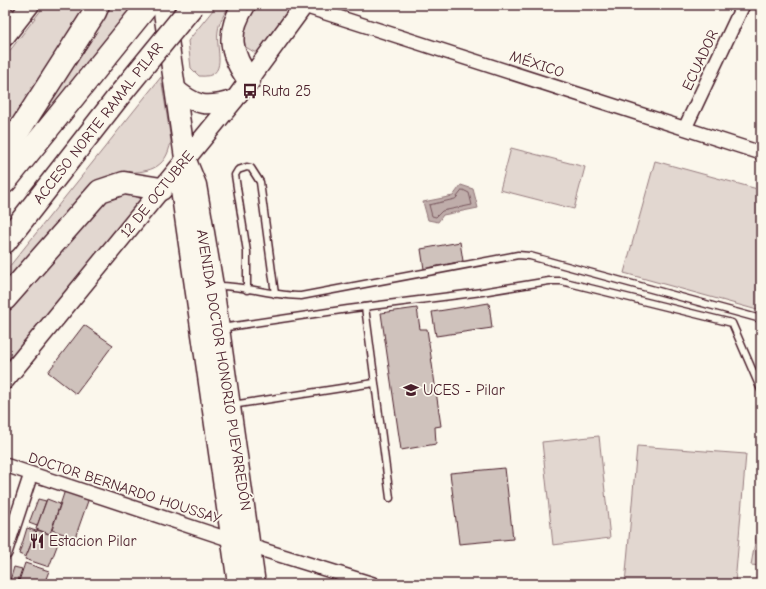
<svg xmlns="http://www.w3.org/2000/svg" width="766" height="589" viewBox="0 0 766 589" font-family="'Comic Neue',sans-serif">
  <rect width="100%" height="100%" fill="#fbf7ec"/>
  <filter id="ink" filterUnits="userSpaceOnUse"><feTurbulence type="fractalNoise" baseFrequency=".025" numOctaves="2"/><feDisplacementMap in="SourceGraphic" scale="8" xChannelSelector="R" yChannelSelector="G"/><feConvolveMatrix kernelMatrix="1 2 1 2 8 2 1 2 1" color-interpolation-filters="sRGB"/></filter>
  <g filter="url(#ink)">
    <g fill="#e2d7d0" stroke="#967b7e">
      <polygon points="45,5 90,5 5,140 5,57"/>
      <polygon points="103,5 141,5 5,173 5,163"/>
      <path d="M217 5H230C225 13 219 21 218 31 215 49 230 79 199 76L191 68 188 41Z"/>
      <polygon points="251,5 300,5 261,52 254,52 244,46 240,32"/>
      <path d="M161 77 171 141C166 171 147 172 121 173L5 290V272Z"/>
      <polygon points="511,148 585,167 574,209 500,190"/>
      <polygon points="655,161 761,190 761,311 624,273"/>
      <polygon points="120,189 138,195 140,201 138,209 5,372 5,311 88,210"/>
      <polygon points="599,436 610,538 553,545 542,442"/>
      <polygon points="637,446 746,454 735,584 625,584"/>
      <polygon points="761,509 761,566 751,565"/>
    </g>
    <polygon fill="#bfadaa" stroke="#907477" points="461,185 473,189 478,208 443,215 438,222 428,220 423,202 453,196"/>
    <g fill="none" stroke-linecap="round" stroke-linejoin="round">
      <polygon stroke="#79585e" stroke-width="1" points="463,190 469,193 472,205 442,211 436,217 432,216 429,205 455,199"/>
    </g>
    <g fill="#cfc2bc" stroke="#4a1f2b">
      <polygon points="460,242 463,261 424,269 421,249"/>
      <polygon points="489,303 492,328 436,336 432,312"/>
      <polygon points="417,308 420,329 427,329 441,426 435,427 436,444 401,450 381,313"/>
      <polygon points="84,325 113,345 76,394 48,372"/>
      <polygon points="505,468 513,539 459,544 450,473"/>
      <polygon points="65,490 89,498 75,538 52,530"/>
      <polygon points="38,499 46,501 37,526 29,523"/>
      <polygon points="47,499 60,504 50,534 36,529"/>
      <polygon points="27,528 36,531 26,557 19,554"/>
      <polygon points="37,530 60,538 49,567 25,559"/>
      <polygon points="25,563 49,571 44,584 18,584"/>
      <polygon points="14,567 22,569 17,584 9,584"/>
    </g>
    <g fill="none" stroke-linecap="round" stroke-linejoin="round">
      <g stroke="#4a1f2b" stroke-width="9">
        <g id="lane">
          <polyline points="5,9 19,17"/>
          <path d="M216 286C244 285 272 296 301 296L518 255 530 256 761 319"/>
          <polyline points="247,290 247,252 235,175 238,170 247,167 251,168 260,182 275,294"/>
          <polyline points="365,307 390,498"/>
          <polyline points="221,328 348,309 482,292 549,281 561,281 732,323 761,390"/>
          <polyline points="232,405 374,383"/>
        </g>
      </g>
      <g stroke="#4a1f2b" stroke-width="16">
        <g id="street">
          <polyline points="304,6 761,153"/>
          <polyline points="685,128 743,5"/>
          <polyline points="5,465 231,540 373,584"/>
          <polyline points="5,553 31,474"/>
        </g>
      </g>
      <g stroke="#4a1f2b" stroke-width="21">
        <g id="secondary">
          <polyline points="5,37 30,5"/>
          <path d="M174 87C196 107 207 108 235 99"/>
          <polyline points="5,380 235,99 304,5"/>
        </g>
      </g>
      <g stroke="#4a1f2b" stroke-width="23">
        <g id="primary">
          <polyline points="163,5 185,158 196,185 213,286 255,584"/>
          <polyline points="185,160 181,189 238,584"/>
        </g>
      </g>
      <g stroke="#4a1f2b" stroke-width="25">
        <g id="highway">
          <path d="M244 5C226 33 230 54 249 80"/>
          <polyline points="5,152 95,12 98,5"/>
          <polyline points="5,182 148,5"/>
          <polyline points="5,242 122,92"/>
          <polyline points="5,299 100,191 124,183 161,189"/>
        </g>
      </g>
      <use href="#lane" stroke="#fbf7ec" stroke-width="6"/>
      <use href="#street" stroke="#fbf7ec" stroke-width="13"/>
      <use href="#secondary" stroke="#fbf7ec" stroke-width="18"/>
      <use href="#primary" stroke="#fbf7ec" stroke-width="20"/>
      <use href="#highway" stroke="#fbf7ec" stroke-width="22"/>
      <g stroke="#4a1f2b" stroke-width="25" stroke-linecap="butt">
        <polyline id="highway-bridge" points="122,92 193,5"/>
      </g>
      <use href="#highway-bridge" stroke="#fbf7ec" stroke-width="22"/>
    </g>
  </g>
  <defs>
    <g id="bus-bare" transform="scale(1.2)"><path d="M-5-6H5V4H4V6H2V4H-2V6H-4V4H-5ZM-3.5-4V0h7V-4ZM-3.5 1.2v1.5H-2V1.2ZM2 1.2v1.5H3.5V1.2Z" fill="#4a1f2b" stroke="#fbf7ec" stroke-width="2.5" paint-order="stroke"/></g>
    <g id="university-bare" transform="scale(1.2)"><path d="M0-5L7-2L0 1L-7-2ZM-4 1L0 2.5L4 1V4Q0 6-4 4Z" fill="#4a1f2b" stroke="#fbf7ec" stroke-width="2.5" paint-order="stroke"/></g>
    <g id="restaurant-bare" transform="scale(1.2)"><path d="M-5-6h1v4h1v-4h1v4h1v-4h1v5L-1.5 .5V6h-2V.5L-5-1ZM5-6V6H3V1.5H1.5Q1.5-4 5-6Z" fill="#4a1f2b" stroke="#fbf7ec" stroke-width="2.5" paint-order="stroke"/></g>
  </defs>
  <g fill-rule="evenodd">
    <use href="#bus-bare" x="250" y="91"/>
    <use href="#university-bare" x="411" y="390"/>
    <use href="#restaurant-bare" x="37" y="541"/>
  </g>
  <g text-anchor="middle" stroke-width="3.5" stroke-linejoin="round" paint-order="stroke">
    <g font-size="15" fill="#4a1f2b" stroke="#fbf7ec">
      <text transform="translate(700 60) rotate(-65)" y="5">ECUADOR</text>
      <text transform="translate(537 64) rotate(18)" y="5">MÉXICO</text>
      <text transform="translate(98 123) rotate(-52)" y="5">ACCESO NORTE RAMAL PILAR</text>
      <text transform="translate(157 194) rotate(-51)" y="5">12 DE OCTUBRE</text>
      <text transform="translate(224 370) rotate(81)" y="5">AVENIDA DOCTOR HONORIO PUEYRREDÓN</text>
      <text transform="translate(125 488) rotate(18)" y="5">DOCTOR BERNARDO HOUSSAY</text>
    </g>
    <g font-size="15" fill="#4a1f2b" stroke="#fbf7ec" text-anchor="start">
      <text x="262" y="96">Ruta 25</text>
      <text x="423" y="395">UCES - Pilar</text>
      <text x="49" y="546">Estacion Pilar</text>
    </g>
  </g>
  <rect width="766" height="589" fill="none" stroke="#fbf7ec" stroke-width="20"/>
  <rect x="10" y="10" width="746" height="569" fill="none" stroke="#4a1f2b" stroke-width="1.5" filter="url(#ink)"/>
</svg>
